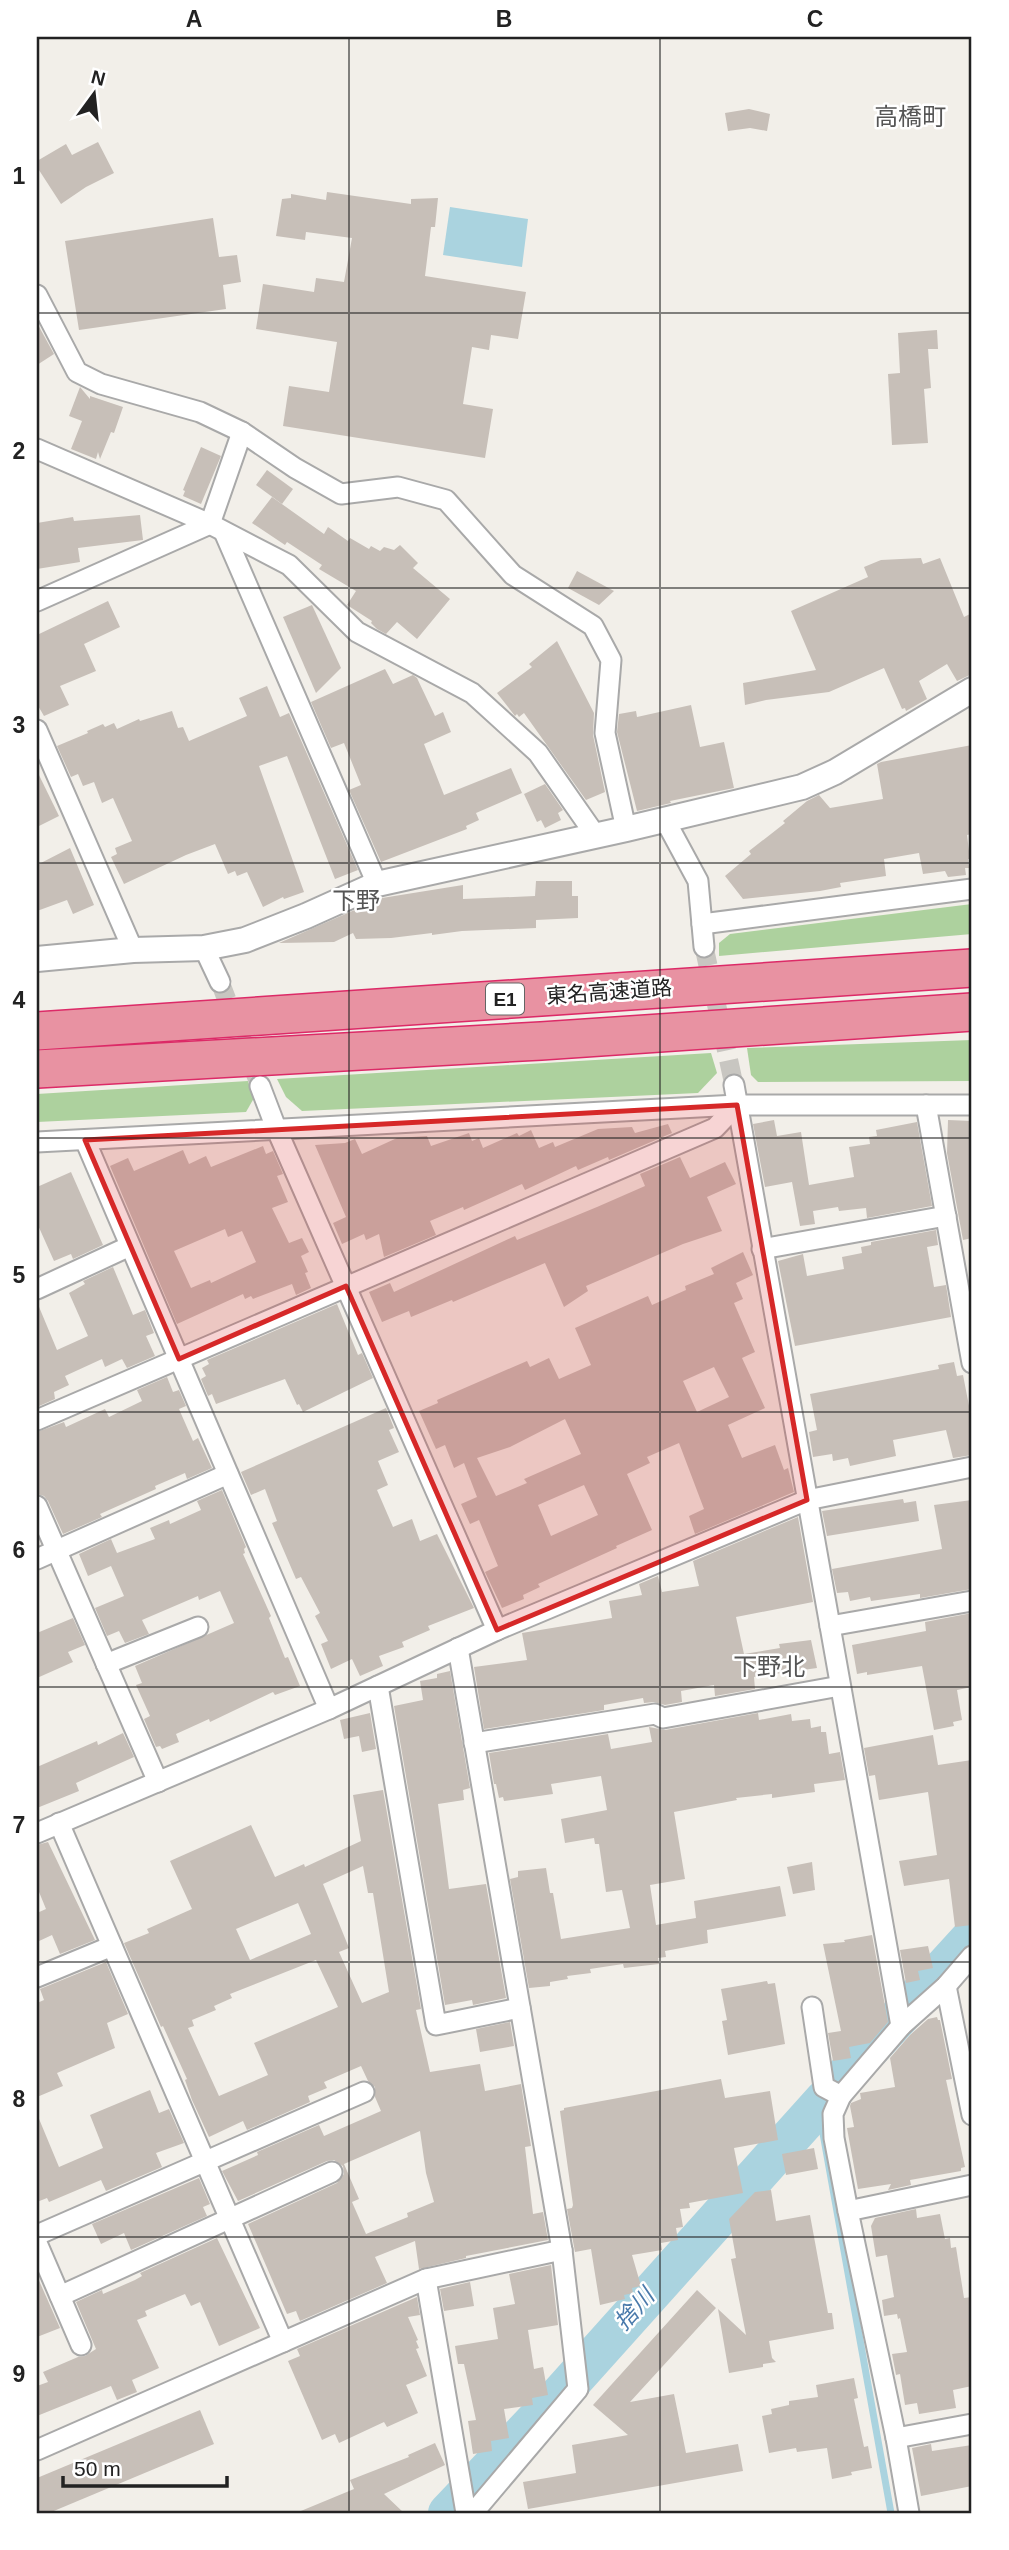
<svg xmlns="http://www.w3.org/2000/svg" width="1009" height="2550" viewBox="0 0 1009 2550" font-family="Arial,'Noto Sans JP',sans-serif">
  <rect width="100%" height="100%" fill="#f2efe9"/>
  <g fill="#add19e">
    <polygon points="972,904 972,934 719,956 719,943 730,934"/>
    <polygon points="972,1040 972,1081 758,1082 751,1075 747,1048"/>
    <polygon points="711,1053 717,1073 698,1093 302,1111 286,1097 277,1079"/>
    <polygon points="248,1081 254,1098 246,1112 37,1122 37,1094"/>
  </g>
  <polygon fill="#aad3df" points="450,207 528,219 522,267 443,255"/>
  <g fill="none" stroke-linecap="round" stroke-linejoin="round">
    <polyline stroke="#aad3df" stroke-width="7" points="821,2105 822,2128 891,2513"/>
    <g stroke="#aad3df" stroke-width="40">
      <polyline points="837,2085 972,1937"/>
      <polyline points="448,2513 557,2398 825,2099"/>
    </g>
  </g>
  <g fill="#c7bfb8" fill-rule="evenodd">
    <polygon points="749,109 770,114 767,131 750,128 728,131 725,113"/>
    <polygon points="98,142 114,173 86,187 61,204 37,167 37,161 66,144 72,155"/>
    <polygon points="327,192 411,204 411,199 438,198 435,227 431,227 425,276 526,292 518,339 491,335 489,350 472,347 463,404 493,409 485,458 283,426 289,386 329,392 337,342 256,329 263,284 314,292 316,278 344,282 352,238 306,232 305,240 276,236 282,199 291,198 291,194 326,200"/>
    <polygon points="213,218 219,257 237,255 241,282 223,285 226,309 79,330 65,241"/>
    <polygon points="37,323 54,354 37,365"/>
    <polygon points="937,330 938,349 928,349 931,388 924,389 928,443 892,445 888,374 900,373 898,333"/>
    <polygon points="80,387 90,399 90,396 123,407 114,433 111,432 100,459 98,452 96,459 71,449 82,421 69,416"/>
    <polygon points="201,447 221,456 201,504 183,496 185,491 183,490"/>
    <polygon points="267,470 293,489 282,504 256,485"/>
    <polygon points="272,497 324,534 328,527 348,541 350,538 369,549 371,546 380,551 384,547 394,550 400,545 418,563 413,568 450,599 417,639 397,622 386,634 377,629 371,623 372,621 347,605 356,591 319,569 322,565 287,542 285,545 252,523"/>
    <polygon points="140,515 143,540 78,548 80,562 37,569 37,523 73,517 74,521"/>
    <polygon points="921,558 923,564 940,558 964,617 972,613 972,674 957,681 947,664 919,681 927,699 906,711 905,708 902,709 884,668 829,692 766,700 745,705 743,683 816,670 791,611 868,577 864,567 881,560"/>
    <polygon points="577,571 614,591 599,605 568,588"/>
    <polygon points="108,601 120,627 84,644 96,671 60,686 69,705 44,716 37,704 37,635"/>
    <polygon points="312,605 341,668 316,693 283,617"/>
    <polygon points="557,641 594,713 593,735 605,792 586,800 524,713 519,717 517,714 515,716 497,693 532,667 529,664"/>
    <polygon points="385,669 393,684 413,675 417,678 435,716 443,712 451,732 424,744 444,795 511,768 522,793 476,813 479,820 466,826 467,829 381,862 349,790 361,785 344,743 331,748 311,702"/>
    <polygon points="267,686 280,717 289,713 358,870 335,879 287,756 259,766 304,892 284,899 283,897 263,907 247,872 237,876 235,871 228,874 215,844 186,855 124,884 111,857 117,854 115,848 132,841 113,798 102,803 94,782 83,786 78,774 71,777 57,746 88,733 87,731 103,724 105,727 114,723 117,729 139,719 140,721 172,711 178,728 183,727 189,741 247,716 239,698"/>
    <polygon points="691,705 700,747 724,742 734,788 670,801 671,803 637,811 617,732 619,714 636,711 637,717"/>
    <polygon points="972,745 972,834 967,835 970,859 968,859 969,868 965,868 966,875 948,877 945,871 923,874 919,853 884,859 886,876 840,883 841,887 820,891 743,899 725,876 751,854 749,851 785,823 783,821 807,801 819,795 830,808 883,799 877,764 881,762"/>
    <polygon points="37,771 59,816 37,827"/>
    <polygon points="545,784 563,810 558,813 561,820 545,828 541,820 537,822 524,794"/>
    <polygon points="70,848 94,905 73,914 67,900 37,911 37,865"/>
    <polygon points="536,881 572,881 572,896 578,896 578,918 536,920 536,928 462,931 432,935 432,933 391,938 356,939 353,933 334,942 279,943 382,898 463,885 463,899 535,896"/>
    <polygon points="774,1120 777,1136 801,1132 809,1185 854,1177 849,1147 870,1144 869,1137 877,1136 876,1130 917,1122 932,1206 867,1218 866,1208 839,1211 838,1207 813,1211 815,1224 800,1226 792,1182 765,1187 753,1124"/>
    <polygon points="948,1120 972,1121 972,1238 963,1240 947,1153"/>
    <polygon points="668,1124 672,1133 609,1160 608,1157 578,1170 576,1166 525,1190 522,1184 464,1210 463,1207 430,1221 436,1235 384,1257 379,1234 366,1240 364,1234 342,1244 333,1223 346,1217 315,1145 345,1143 355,1139 362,1154 397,1138 427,1136 431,1146 469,1133 472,1141 479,1138 483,1148 517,1133 519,1136 531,1130 539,1148 553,1142 555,1147 598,1129 632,1127 635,1133"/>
    <path d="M263 1146 266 1154 273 1151 283 1174 277 1176 288 1202 272 1208 289 1243 302 1238 309 1252 301 1256 308 1272 305 1273 311 1288 296 1295 292 1284 253 1299 251 1296 245 1299 243 1294 177 1324 110 1166 128 1158 134 1171 183 1150 189 1164 206 1156 211 1167ZM225 1229 228 1237 242 1231 256 1262 211 1283 210 1280 191 1288 174 1251Z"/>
    <polygon points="680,1157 690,1178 725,1162 736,1184 707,1197 722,1231 683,1244 586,1286 588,1291 564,1307 545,1263 453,1302 452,1300 411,1317 409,1311 382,1322 369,1292 390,1283 394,1292 515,1236 517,1240 597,1207 645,1186 640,1174"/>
    <polygon points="71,1172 103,1245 73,1259 71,1254 54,1261 37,1223 37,1187"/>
    <polygon points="936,1230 938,1245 927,1247 934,1287 946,1285 951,1317 795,1346 778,1261 803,1254 807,1276 844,1269 842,1257 862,1253 861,1247 871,1245 871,1242"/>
    <path d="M743 1252 753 1275 736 1283 743 1299 734 1303 755 1352 742 1358 765 1408 728 1425 742 1458 775 1445 784 1470 788 1468 794 1492 695 1534 689 1516 704 1509 679 1443 647 1457 650 1463 627 1474 652 1530 616 1546 617 1548 538 1584 540 1587 523 1595 524 1599 502 1608 485 1572 498 1566 479 1520 470 1524 461 1504 477 1497 464 1463 454 1468 445 1445 436 1449 419 1411 438 1403 437 1400 527 1361 530 1367 549 1358 559 1379 591 1365 575 1328 648 1296 652 1305 686 1290 685 1286 714 1274 711 1268ZM714 1367 729 1397 697 1412 683 1381ZM565 1419 581 1454 524 1479 527 1483 496 1496 477 1458 510 1447ZM584 1485 598 1515 551 1536 538 1505Z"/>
    <polygon points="113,1267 133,1315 145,1310 154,1333 146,1336 155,1356 127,1368 122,1359 105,1367 102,1359 65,1376 69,1385 54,1392 55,1399 37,1407 37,1302 57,1350 88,1336 69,1293 85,1284 83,1281"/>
    <polygon points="337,1304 358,1355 362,1353 373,1378 303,1412 299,1404 297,1405 285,1379 216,1404 212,1394 208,1396 201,1379 206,1376 202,1368 209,1364 207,1360"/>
    <polygon points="954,1362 957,1376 963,1375 970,1411 972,1410 972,1455 953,1458 946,1430 893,1440 896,1456 850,1466 848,1458 833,1461 832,1454 813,1457 809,1432 817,1430 810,1394 939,1369 938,1365"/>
    <polygon points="167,1377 173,1392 179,1390 186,1406 179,1409 193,1441 198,1438 212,1468 187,1479 185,1473 155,1486 156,1489 100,1514 102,1517 63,1534 48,1501 44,1496 37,1494 37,1432 64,1422 66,1427 105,1409 109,1417 142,1401 137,1390"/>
    <polygon points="386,1408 394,1428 389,1430 399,1452 378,1461 388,1485 377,1490 393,1527 412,1519 420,1541 437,1534 474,1608 428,1626 430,1630 402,1642 404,1647 379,1656 383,1666 360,1676 352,1659 331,1669 321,1644 328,1641 315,1616 320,1613 301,1577 296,1579 272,1523 277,1521 265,1489 251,1495 241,1472"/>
    <polygon points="222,1490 246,1547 244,1549 245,1553 243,1554 271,1616 269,1618 285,1658 288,1657 300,1686 275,1695 273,1692 210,1722 209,1719 176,1734 179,1742 162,1749 160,1746 156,1747 144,1719 150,1716 136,1685 142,1683 135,1666 234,1623 220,1591 199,1600 198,1596 142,1620 149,1634 125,1643 119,1631 107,1636 95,1608 124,1596 111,1566 88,1576 79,1554 111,1539 117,1553 155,1539 150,1528 169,1520 170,1524 201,1510 197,1501"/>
    <polygon points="903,1499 904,1503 916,1501 919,1521 827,1536 822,1511"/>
    <polygon points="972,1500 972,1589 920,1598 920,1594 871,1601 870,1597 850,1601 848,1592 837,1593 832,1569 942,1549 934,1505"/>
    <polygon points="798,1517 813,1602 736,1617 744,1654 780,1648 779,1644 811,1640 817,1668 754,1677 755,1689 715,1696 714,1685 681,1691 682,1702 665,1705 654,1702 644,1703 643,1698 604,1705 604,1710 484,1729 474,1667 527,1660 522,1633 612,1618 609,1601 642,1595 639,1584 658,1576 662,1592 699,1586 693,1561"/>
    <polygon points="972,1613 972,1687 957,1690 962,1720 953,1722 954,1726 934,1730 922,1666 867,1675 867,1672 857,1674 852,1645 926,1631 925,1622"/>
    <polygon points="73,1618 85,1645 68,1652 73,1662 37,1678 37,1633"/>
    <polygon points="450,1671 470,1788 463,1790 464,1800 438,1804 449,1889 486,1884 506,1998 473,2005 472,2000 445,2005 394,1706 423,1700 420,1681 437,1678 437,1674"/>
    <polygon points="370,1713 376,1749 362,1752 359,1736 344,1739 340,1720"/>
    <polygon points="758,1713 759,1720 791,1714 792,1721 810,1719 811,1728 821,1726 821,1732 826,1732 829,1754 840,1752 845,1780 814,1784 815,1792 772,1798 772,1794 736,1798 737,1800 674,1812 685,1879 650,1885 656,1925 696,1918 694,1901 780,1886 786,1916 707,1930 708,1943 665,1951 666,1957 658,1958 659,1964 624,1968 623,1964 590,1969 591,1973 567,1976 568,1979 550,1982 550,1986 529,1988 510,1879 518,1877 518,1871 546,1868 550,1893 553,1893 561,1939 630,1928 622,1890 606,1892 599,1844 595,1844 594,1838 565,1843 561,1819 607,1810 601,1776 551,1784 553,1794 504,1801 503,1797 499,1798 496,1784 494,1784 489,1753 608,1734 611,1749 652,1742 649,1727 665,1730"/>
    <polygon points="123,1733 134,1757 76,1783 79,1791 37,1808 37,1767 97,1741 98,1745"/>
    <polygon points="933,1735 938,1765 972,1760 972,1925 955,1927 949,1879 904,1886 899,1861 937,1855 928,1792 879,1800 875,1775 869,1776 864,1748"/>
    <path d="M383 1790 421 2009 416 2010 430 2072 480 2064 485 2091 521 2084 531 2146 525 2147 533 2214 543 2212 548 2240 466 2256V2258L419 2269 415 2241 375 2257 387 2283 300 2321 296 2311 287 2314 248 2224 337 2183 344 2174 343 2166 334 2160 327 2161 238 2201 222 2171 258 2155 257 2152 319 2125 324 2136 381 2111 375 2097V2087L368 2081 361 2066 324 2082 327 2088 308 2096 310 2102 247 2130 243 2121 209 2137 192 2100 185 2080 187 2079 163 2026 161 2027 124 1943 149 1933 147 1929 192 1909 170 1861 251 1825 275 1877 304 1864 305 1867 361 1841 353 1795ZM363 1866 368 1893H373L389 1992 362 2003 339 1952 349 1948 323 1884ZM298 1903 311 1934 250 1960 236 1929ZM316 1960 338 2007 254 2043 268 2075 219 2096 188 2028 194 2026 192 2020 216 2010 214 2006 232 1998 230 1994ZM420 2131 426 2173 434 2202 407 2213 408 2217 366 2234 352 2202 359 2199 344 2164Z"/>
    <polygon points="48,1842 95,1940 60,1954 52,1935 37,1942 37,1913 46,1909 37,1887 37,1845"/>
    <polygon points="812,1862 815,1890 793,1894 787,1867"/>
    <polygon points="872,1935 888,2022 870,2043 849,2047 851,2058 833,2061 828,2033 841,2031 823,1944 845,1942 844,1940"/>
    <polygon points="928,1946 933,1968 918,1971 920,1980 906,1983 900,1950"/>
    <polygon points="106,1962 128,2014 107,2023 115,2048 57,2073 63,2086 37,2097 37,2003 44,2000 40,1989"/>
    <polygon points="767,1981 768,1984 775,1983 785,2044 728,2055 722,2021 727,2020 721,1989"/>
    <polygon points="937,2017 938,2020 940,2020 952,2079 946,2080 965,2167 961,2168 961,2171 910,2180 911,2185 888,2190 891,2184 858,2189 847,2128 854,2127 850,2106 851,2103 861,2099 860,2093 895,2087 890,2058 910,2035 928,2019"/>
    <polygon points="510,2022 514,2046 480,2052 476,2029"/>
    <polygon points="721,2079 725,2098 770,2091 778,2140 734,2148 743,2193 689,2203 690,2208 680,2209 683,2227 676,2228 678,2240 661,2243 662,2250 632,2255 641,2286 632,2288 633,2293 624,2295 625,2299 600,2305 591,2249 575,2252 567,2209 572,2208 573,2205 560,2111 564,2110 564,2108"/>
    <polygon points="150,2090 159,2113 169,2109 184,2143 156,2153 162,2167 106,2191 101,2180 49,2202 47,2198 37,2202 37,2114 59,2167 103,2148 90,2115"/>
    <polygon points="814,2148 818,2169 786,2175 782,2154"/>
    <polygon points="199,2178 210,2204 203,2207 207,2216 131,2250 124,2233 101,2244 92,2224"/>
    <polygon points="771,2190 776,2221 810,2215 828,2313 832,2313 834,2329 769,2341 772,2358 776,2362 763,2364 763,2367 729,2373 718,2309 746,2335 731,2259 736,2258 729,2219 755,2192"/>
    <polygon points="916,2209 917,2218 940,2214 945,2239 950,2238 951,2248 956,2247 964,2298 972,2297 972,2386 953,2390 956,2408 919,2414 917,2403 905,2405 900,2374 896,2375 892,2354 907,2352 900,2318 898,2319 897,2314 884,2316 882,2300 894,2297 887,2255 876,2257 871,2226 875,2218"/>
    <polygon points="217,2238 260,2328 219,2346 200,2302 191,2306 185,2294 145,2311 147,2316 137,2320 159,2368 132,2380 137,2392 117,2400 111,2386 37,2416 37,2386 48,2382 43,2372 78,2357 85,2356 96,2349 76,2302 102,2290 103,2294 135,2280 142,2276 140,2273"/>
    <polygon points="551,2265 558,2325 528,2330 534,2369 543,2367 548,2395 532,2398 533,2405 504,2409 509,2438 491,2441 492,2451 473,2454 468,2421 476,2420 464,2364 458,2364 455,2346 498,2339 493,2308 515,2304 509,2274"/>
    <polygon points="37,2276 60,2328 37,2337"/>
    <polygon points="470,2282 474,2306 444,2311 440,2289"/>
    <polygon points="697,2290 716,2308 630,2402 674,2394 686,2453 738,2444 743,2471 528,2509 523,2482 576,2473 572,2445 628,2435 593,2405"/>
    <polygon points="417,2297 420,2315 408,2317 418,2340 416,2341 419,2348 416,2349 427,2376 406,2385 418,2413 387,2427 384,2422 339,2443 335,2434 322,2440 288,2361 300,2356 297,2349"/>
    <polygon points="854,2378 858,2398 854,2399 864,2447 868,2446 872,2468 851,2472 852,2475 832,2479 827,2448 797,2452 796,2448 769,2453 762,2416 772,2414 771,2409 789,2405 789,2401 818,2397 816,2385"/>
    <polygon points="200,2410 214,2444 49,2513 37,2513 37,2478"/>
    <polygon points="435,2443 445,2465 384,2494 404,2513 296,2513 354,2489 350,2480 409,2457 408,2455"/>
    <polygon points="931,2444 932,2451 972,2445 972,2486 921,2496 912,2448"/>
  </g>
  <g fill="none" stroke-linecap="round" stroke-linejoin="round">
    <g stroke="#c8c6c1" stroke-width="19" stroke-dasharray="19 10" stroke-linecap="butt">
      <polyline points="704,947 734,1085"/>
      <polyline points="220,982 260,1086"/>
    </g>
    <g stroke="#a9a9a9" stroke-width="23">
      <g id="minor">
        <polyline points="37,295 77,372 101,384 200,412 242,432 295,468 341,494 398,487 446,500 513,575 593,626 611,660 605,733 626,829"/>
        <polyline points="37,449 210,524 289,565 357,632 472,693 538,753 596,836"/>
        <polyline points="224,532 377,884"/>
        <polyline points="37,601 210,524 242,432"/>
        <polyline points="37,730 133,950"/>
        <polyline points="665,820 698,881 704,947"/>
        <polyline points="702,924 972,889"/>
        <polyline points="204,948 220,982"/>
        <polyline points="734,1085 901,2026"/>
        <polyline points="260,1086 276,1128 497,1630"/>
        <polyline points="926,1105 972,1363"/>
        <polyline points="85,1140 329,1709"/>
        <polyline points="37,1142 737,1105 972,1105"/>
        <polyline points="762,1249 946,1216"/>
        <polyline points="37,1289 130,1246"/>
        <polyline points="37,1420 715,1128 737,1105"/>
        <polyline points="37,1506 158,1782"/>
        <polyline points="37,1559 228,1474"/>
        <polyline points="830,1626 972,1601"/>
        <polyline points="458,1648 562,2250 578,2389 473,2513"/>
        <polyline points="106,1664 198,1627"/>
        <polyline points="378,1686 436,2025 520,2008"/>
        <polyline points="474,1743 655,1714 663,1718 840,1686"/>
        <polyline points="59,1823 283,2342"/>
        <polyline points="37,1833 329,1709 497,1630 807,1500 972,1467"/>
        <polyline points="37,1977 112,1946"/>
        <polyline points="946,1986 972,2115"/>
        <polyline points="812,2007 824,2087 841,2096"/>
        <polyline points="848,2211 972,2185"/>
        <polyline points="37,2235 364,2092"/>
        <polyline points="37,2243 81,2345"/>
        <polyline points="426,2279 466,2513"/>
        <polyline points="60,2296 332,2172"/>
        <polyline points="896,2438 972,2424"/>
        <polyline points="37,2450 426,2279 562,2250"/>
        <polyline points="909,2513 896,2438 848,2211 834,2138 833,2114 841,2096 901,2026 946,1986 972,1956"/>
      </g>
    </g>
    <g stroke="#a9a9a9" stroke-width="28">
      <polyline id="tertiary" points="37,959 133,950 204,948 245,940 306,916 377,884 626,829 802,787 835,772 972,690"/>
    </g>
    <g stroke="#dc2a67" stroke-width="40">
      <g id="motorway">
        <polyline points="37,1031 972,968"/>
        <polyline points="37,1069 541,1041 972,1012"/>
      </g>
    </g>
    <use href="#minor" stroke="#fff" stroke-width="19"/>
    <use href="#tertiary" stroke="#fff" stroke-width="24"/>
    <use href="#motorway" stroke="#e892a2" stroke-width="37"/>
  </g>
  <path fill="#d62828" fill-opacity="0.2" stroke="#d62828" stroke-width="5" stroke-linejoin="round" d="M737 1105 807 1500 497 1630 346 1286 179 1359 85 1140Z"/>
  <path fill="none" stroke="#222" stroke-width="2" stroke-opacity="0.55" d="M349 37V2513M660 37V2513M37 313H972M37 588H972M37 863H972M37 1138H972M37 1412H972M37 1687H972M37 1962H972M37 2237H972"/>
  <g text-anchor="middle" stroke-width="5" stroke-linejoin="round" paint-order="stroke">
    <rect fill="#fff" stroke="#646464" stroke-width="2" x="486" y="983.5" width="38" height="31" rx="5"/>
    <g font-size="19" font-weight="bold" fill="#222">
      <text x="505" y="1006">E1</text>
    </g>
    <g font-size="21" fill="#222" stroke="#fff">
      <text transform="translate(609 992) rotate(-4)" y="7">東名高速道路</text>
    </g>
    <g font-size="23" font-style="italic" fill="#4a7aab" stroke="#fff">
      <text transform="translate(634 2309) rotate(-48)" y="8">捨川</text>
    </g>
    <g font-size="24" fill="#555" stroke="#fff">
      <text x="910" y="125">高橋町</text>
      <text x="356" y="909">下野</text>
      <text x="769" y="1675">下野北</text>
    </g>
  </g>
  <rect width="1009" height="2550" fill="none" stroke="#ffffff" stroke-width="77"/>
  <g transform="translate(94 94) rotate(15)" stroke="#ffffff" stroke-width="5" paint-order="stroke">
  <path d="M0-5L12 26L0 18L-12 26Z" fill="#222222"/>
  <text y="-10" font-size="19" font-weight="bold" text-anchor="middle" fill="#222222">N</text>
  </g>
  <path d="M63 2476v10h164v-10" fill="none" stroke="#222222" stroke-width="3.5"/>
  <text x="74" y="2476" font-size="21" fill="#222222" stroke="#ffffff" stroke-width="5" paint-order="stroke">50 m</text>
  <rect x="38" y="38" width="932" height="2474" fill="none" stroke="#222" stroke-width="2.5"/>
  <g font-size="23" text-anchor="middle" font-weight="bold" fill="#222">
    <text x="194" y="27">A</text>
    <text x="504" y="27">B</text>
    <text x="815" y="27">C</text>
    <text x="19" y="184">1</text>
    <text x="19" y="459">2</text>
    <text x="19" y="733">3</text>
    <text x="19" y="1008">4</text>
    <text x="19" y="1283">5</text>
    <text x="19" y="1558">6</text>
    <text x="19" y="1833">7</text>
    <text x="19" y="2107">8</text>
    <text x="19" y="2382">9</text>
  </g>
</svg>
